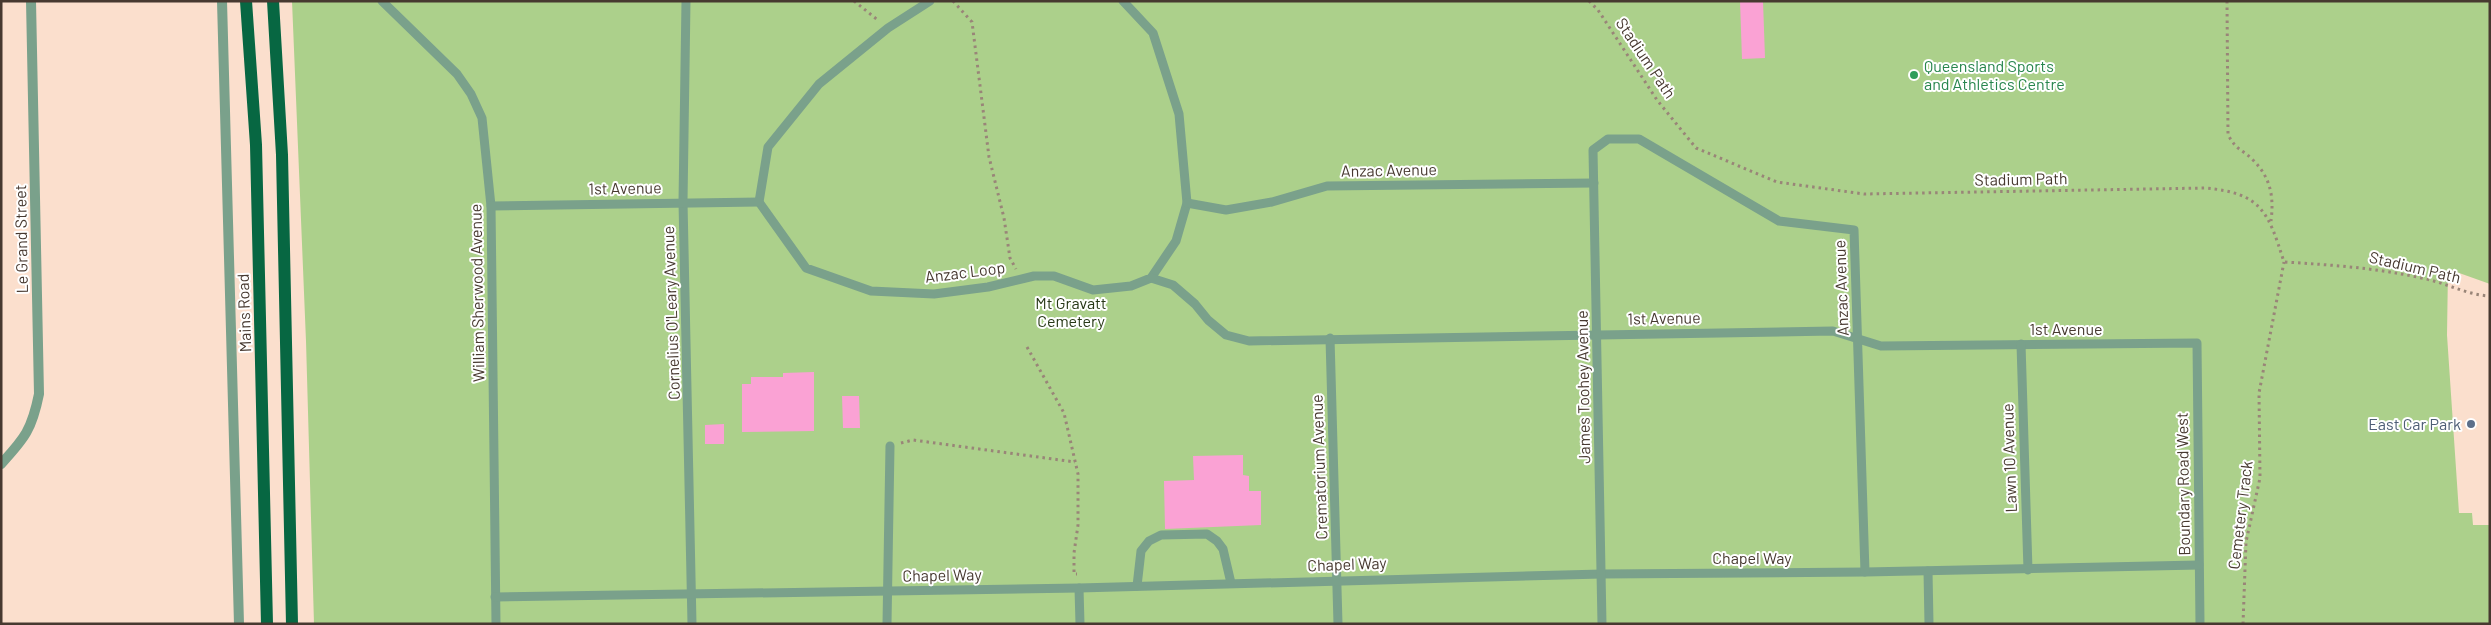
<svg xmlns="http://www.w3.org/2000/svg" width="2491" height="625" viewBox="0 0 2491 625" font-family="Barlow,sans-serif">
  <rect width="100%" height="100%" fill="#fbdfcd"/>
  <polygon fill="#acd08b" points="292,1 2490,1 2490,284 2448,269 2447,335 2459,513 2472,513 2473,525 2490,525 2490,624 314,624 306,341"/>
  <g fill="#faa2d4">
    <polygon points="1740,1 1763,1 1765,58 1742,59"/>
    <polygon points="814,372 814,431 742,432 742,384 751,384 751,377 783,377 783,373"/>
    <polygon points="842,396 859,396 860,428 843,428"/>
    <polygon points="724,424 724,444 705,444 705,425"/>
    <polygon points="1243,455 1243,475 1249,476 1249,491 1261,491 1261,525 1165,529 1164,481 1194,480 1193,456"/>
  </g>
  <g fill="none" stroke-linecap="round" stroke-linejoin="round">
    <g stroke="#998578" stroke-width="3" stroke-dasharray="2.5 4" stroke-linecap="butt">
      <polyline points="854,1 879,21"/>
      <polyline points="953,1 972,22 989,157 1004,218 1010,258 1016,269"/>
      <path d="M1589 1 1598 10 1657 100 1696 148 1777 182 1864 194 2205 188C2262 193 2268 212 2284 262 2334 265 2377 268 2426 279 2448 284 2468 295 2490 296"/>
      <path d="M2227 1 2228 135C2238 152 2241 148 2253 160 2271 178 2274 197 2271 221"/>
      <polyline points="1027,347 1064,413 1078,474 1078,525 1074,553 1074,574 1077,574"/>
      <polyline points="901,443 913,440 1075,462"/>
      <polyline points="2243,624 2246,542 2260,478 2259,393 2284,262"/>
    </g>
    <g stroke="#7aa18b" stroke-width="9">
      <polyline points="382,1 457,74 471,94 482,118 491,206 496,624"/>
      <polyline points="686,1 683,202 692,624"/>
      <polyline points="930,1 888,28 819,84 768,147 759,202 806,268 871,291 934,294 988,287 1034,276 1054,276 1093,290 1131,286 1151,278 1176,241 1187,203 1179,114 1153,33 1123,1"/>
      <polyline points="1187,203 1226,210 1272,202 1327,186 1594,183"/>
      <polyline points="491,206 759,202"/>
      <polyline points="1151,278 1173,285 1195,304 1208,320 1226,335 1249,341 1833,331 1881,346 2197,343 2200,624"/>
      <polyline points="1330,338 1338,624"/>
      <polyline points="2021,344 2028,570"/>
      <polyline points="1928,571 1929,624"/>
      <polyline points="1137,586 1141,551 1149,541 1161,535 1207,534 1217,541 1223,549 1231,583"/>
      <polyline points="1079,588 1080,624"/>
      <polyline points="495,597 1079,588 1602,574 1865,572 2199,565"/>
      <polyline points="887,624 890,446"/>
      <polyline points="1602,624 1593,150 1608,139 1639,139 1779,221 1854,230 1865,572"/>
    </g>
    <g stroke="#7aa18b" stroke-width="10">
      <polyline points="222,1 239,624"/>
      <path d="M1 464C25 438 32 429 39 394L31 1"/>
    </g>
    <g stroke="#076742" stroke-width="12">
      <polyline points="246,1 256,145 267,624"/>
      <polyline points="273,1 282,155 292,624"/>
    </g>
  </g>
  <circle fill="#2e9e5b" stroke="#fff" stroke-width="2" cx="1914" cy="75" r="5"/>
  <circle fill="#5c6f8a" stroke="#fff" stroke-width="2" cx="2471" cy="424" r="5"/>
  <g text-anchor="middle" stroke-width="4" stroke-linejoin="round" paint-order="stroke">
    <g font-size="16" fill="#473930" stroke="#fff">
      <text transform="translate(1646 58) rotate(56)" y="6">Stadium Path</text>
      <text transform="translate(1389 170) rotate(-1)" y="6">Anzac Avenue</text>
      <text transform="translate(2021 179) rotate(-1)" y="6">Stadium Path</text>
      <text transform="translate(625 188) rotate(-1)" y="6">1st Avenue</text>
      <text transform="translate(21 239) rotate(-91)" y="6">Le Grand Street</text>
      <text transform="translate(2415 267) rotate(13)" y="6">Stadium Path</text>
      <text transform="translate(965 272) rotate(-7)" y="6">Anzac Loop</text>
      <text transform="translate(1841 288) rotate(-92)" y="6">Anzac Avenue</text>
      <text transform="translate(477 293) rotate(-91)" y="6">William Sherwood Avenue</text>
      <text transform="translate(244 313) rotate(-92)" y="6">Mains Road</text>
      <text transform="translate(671 313) rotate(-92)" y="6">Cornelius O'Leary Avenue</text>
      <text transform="translate(1664 318) rotate(-1)" y="6">1st Avenue</text>
      <text x="2066" y="335">1st Avenue</text>
      <text transform="translate(1583 387) rotate(-91)" y="6">James Toohey Avenue</text>
      <text transform="translate(2009 458) rotate(-92)" y="6">Lawn 10 Avenue</text>
      <text transform="translate(1319 467) rotate(-92)" y="6">Crematorium Avenue</text>
      <text transform="translate(2183 484) rotate(-91)" y="6">Boundary Road West</text>
      <text transform="translate(2240 515) rotate(-83)" y="6">Cemetery Track</text>
      <text x="1752" y="564">Chapel Way</text>
      <text transform="translate(1347 564) rotate(-2)" y="6">Chapel Way</text>
      <text transform="translate(942 575) rotate(-1)" y="6">Chapel Way</text>
    </g>
    <g font-size="16" fill="#27864d" stroke="#fff" text-anchor="start">
      <text x="1924" y="72">Queensland Sports<tspan x="1924" dy="18">and Athletics Centre</tspan></text>
    </g>
    <g font-size="16" fill="#273816" stroke="#fff">
      <text x="1071" y="309">Mt Gravatt<tspan x="1071" dy="18">Cemetery</tspan></text>
    </g>
    <g font-size="16" fill="#4e5e75" stroke="#fff" text-anchor="end">
      <text x="2461" y="430">East Car Park</text>
    </g>
  </g>
  <rect width="2491" height="625" fill="none" stroke="#473930" stroke-width="5"/>
</svg>
